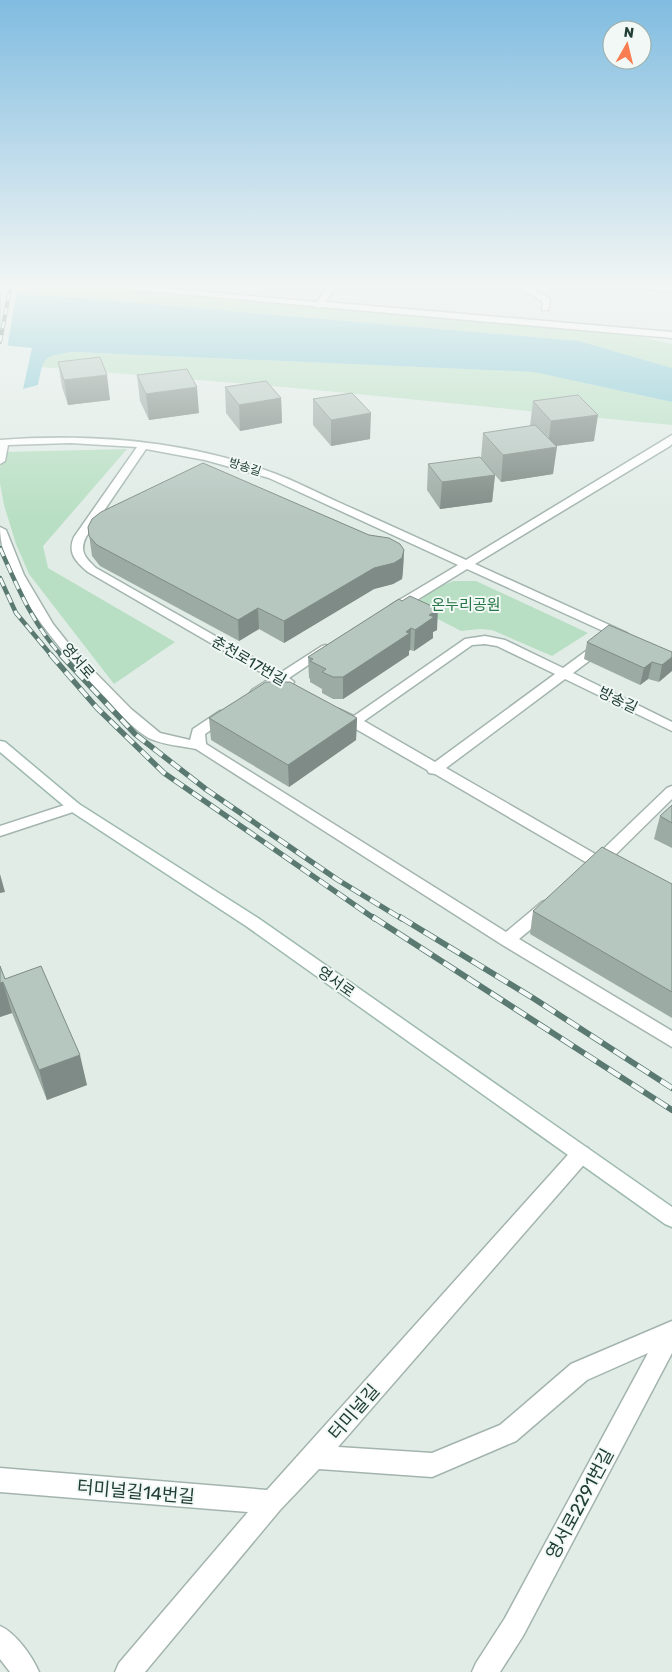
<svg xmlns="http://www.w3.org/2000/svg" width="672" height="1672" viewBox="0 0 672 1672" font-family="Rubik,'Noto Sans KR',sans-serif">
  <rect width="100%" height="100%" fill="#e1ece7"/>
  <g fill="#b8dfc3">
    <polygon points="18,284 116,287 628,334 672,344 672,368 579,341 0,291 0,289 47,286 18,286"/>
    <path d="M73 352 535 372 672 402V425L295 388 42 367C45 353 61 354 73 352Z"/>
    <polygon points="127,449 43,546 48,568 175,642 114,684 29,574 16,544 4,505 0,483 0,468 4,452"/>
    <polygon points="454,581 476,581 588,633 552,656 492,630 480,629 461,631 413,606 437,587"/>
  </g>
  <path fill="#85c8d5" d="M0 291 579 341 672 368V402L534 372 73 352C43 357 44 355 38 385L23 389 32 348 0 345Z"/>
  <polygon fill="#e1ece7" points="1,289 17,290 7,348 0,348"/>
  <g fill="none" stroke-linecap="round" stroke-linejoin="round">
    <g stroke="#a3b4ae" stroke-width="3">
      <g id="street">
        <polygon points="85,284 119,284 317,302 327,288 318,284 331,284 336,287 325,302 672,332 672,338 322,307 318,308 314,306 89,286"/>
        <polygon points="514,284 524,284 550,299 548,310 542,310 543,302"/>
        <polygon points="615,284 642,284 672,288 672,292 619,286"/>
        <path d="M672 435V444L670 446 475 564 627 633 629 636 623 640 467 569 399 611H391L389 608 391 605 458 565 269 478 205 460 146 449 86 537C79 551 85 558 96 568L280 673 322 646 326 645 332 649 289 678 294 682 292 685 287 686 281 684 257 697 252 696 250 693 252 690 271 678 88 572C76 562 67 553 74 537L137 447 70 443 8 445 5 461 0 464V440C93 433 189 441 276 474 297 482 318 493 338 502 381 521 424 541 466 560Z"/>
        <path d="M0 527 6 530 24 575 53 624 76 653 131 709 160 733 190 740 193 729 220 711H230L232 714 230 717 205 734 206 744 506 932 542 902 548 900 554 902 556 906 554 910 519 939 672 1031V1047L501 944 196 749C182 746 164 745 151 739 137 733 116 710 106 698 67 658 0 585 0 527Z"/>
        <path d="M485 636 505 640 563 668 597 643H605L607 646 605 649 573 673 672 722V731L565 679 446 768 597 855 667 788 672 786V799L609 861 615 867 612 871 607 872 591 869 589 864 435 774 429 773 427 770 349 725 332 713 339 709 354 716 465 639ZM485 644 497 646 555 674 435 762 364 721 472 645Z"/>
        <polygon points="74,802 79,804 81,807 79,810 0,836 0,826"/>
        <polygon points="581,1146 588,1148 591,1154 588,1160 338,1447 432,1453 500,1425 571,1364 672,1321 672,1353 523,1636 500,1672 472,1672 476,1663 505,1618 648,1353 587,1380 516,1441 432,1477 319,1469 280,1510 145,1672 115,1672 119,1663 248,1512 0,1492 0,1468 267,1490 574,1148"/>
        <path d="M0 1626C16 1633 32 1656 39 1672H10L0 1659Z"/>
      </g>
    </g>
    <g stroke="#9eb9af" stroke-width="3">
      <polygon id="secondary" points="0,741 5,742 79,804 258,918 672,1207 672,1227 665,1224 246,926 69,810 0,752"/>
    </g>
    <use href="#street" fill="#fff" fill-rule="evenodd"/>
    <use href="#secondary" fill="#fff" fill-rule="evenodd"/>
    <g stroke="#5a7971" stroke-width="4">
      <polyline id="rail-far3" points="0,342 11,284"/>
    </g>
    <g stroke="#5a7971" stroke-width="4.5">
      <g id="rail-far2">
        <path d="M0 548C17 586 33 625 62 656"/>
        <polyline points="0,578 16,613 52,656"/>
      </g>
    </g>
    <g stroke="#5a7971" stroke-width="5.5">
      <g id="rail-far1">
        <polyline points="51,655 97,708 164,773 375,919"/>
        <polyline points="61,655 135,734 207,790 338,880 402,919"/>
      </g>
    </g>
    <g stroke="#5a7971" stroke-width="6">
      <g id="rail">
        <polyline points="373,917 672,1110"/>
        <polyline points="400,917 533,998 672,1088"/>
      </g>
    </g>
    <use href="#rail-far3" stroke="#f1f8f5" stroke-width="2.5" stroke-dasharray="7" stroke-linecap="butt"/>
    <use href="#rail-far2" stroke="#f1f8f5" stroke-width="3" stroke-dasharray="9" stroke-linecap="butt"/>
    <use href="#rail-far1" stroke="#f1f8f5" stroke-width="4" stroke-dasharray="11" stroke-linecap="butt"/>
    <use href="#rail" stroke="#f1f8f5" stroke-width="4.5" stroke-dasharray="14" stroke-linecap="butt"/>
  </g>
  <g fill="#9daba5">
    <polygon points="58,362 110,400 68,405 62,387"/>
    <polygon points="137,375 199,413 149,420 140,401"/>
    <polygon points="225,387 281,398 282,423 240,431 226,413"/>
    <polygon points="313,399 370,439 331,446 313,425"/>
    <polygon points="533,401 594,441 555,446 553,474 501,482 495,475 492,502 440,509 427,490 428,464 481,458 483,433 530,426"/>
    <polygon points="88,527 369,535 404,550 403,570 402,579 393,584 374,589 284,643 259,629 239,641 100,566 92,556"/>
    <polygon points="399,599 437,630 433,632 433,638 414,651 410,650 409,651 409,655 343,699 333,699 322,693 322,689 310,682 310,679 309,678 308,657"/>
    <polygon points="587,642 672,652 659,682 648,679 640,685 584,659"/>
    <polygon points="209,718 357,718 356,740 289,787 211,740"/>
    <polygon points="672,805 672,848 654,839 660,816"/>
    <polygon points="672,884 672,1018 530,934 533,911"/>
    <polygon points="5,979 87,1085 47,1100 12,1013 0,1017"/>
  </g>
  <g fill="#7f8b86">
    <polygon points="107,375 110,400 68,405 64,380"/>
    <polygon points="197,387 199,413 149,420 146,394"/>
    <polygon points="281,398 282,423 240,431 239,405"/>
    <polygon points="371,413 370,439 331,446 331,420"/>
    <polygon points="598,415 594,441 548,447 551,421"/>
    <polygon points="557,447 553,474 501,482 503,455"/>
    <polygon points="495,475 492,502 440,509 442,482"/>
    <polygon points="404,550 403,570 402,579 393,584 374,589 284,643 284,621"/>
    <polygon points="258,608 259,629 239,641 238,620"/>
    <polygon points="438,609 437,630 433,632 433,638 414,651 415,630 429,615"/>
    <polygon points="411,628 410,650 409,651 409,655 343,699 343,677"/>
    <polygon points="672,657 672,671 659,682 662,665"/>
    <polygon points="652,662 648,679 640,685 644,668"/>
    <polygon points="357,718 356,740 289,787 288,765"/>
    <polygon points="0,874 5,892 0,893"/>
    <polygon points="3,982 12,1013 0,1017 0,983"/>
    <polygon points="80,1055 87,1085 47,1100 39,1070"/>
  </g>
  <g fill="#b6c7c0" stroke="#7f8b86">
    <polygon points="100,357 107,375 64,380 58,362"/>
    <polygon points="187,369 197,387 146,394 137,375"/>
    <polygon points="266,381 281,398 239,405 225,387"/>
    <polygon points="352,393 371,413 331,420 313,399"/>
    <polygon points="578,395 598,415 551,421 533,401"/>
    <polygon points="535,425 557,447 503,455 483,433"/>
    <polygon points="480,457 495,475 442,482 428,464"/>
    <polygon points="203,463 369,535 389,538 400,544 404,550 402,558 394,563 374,568 284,621 258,608 238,620 97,545 89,536 88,527 92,519 101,512"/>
    <polygon points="410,596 438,609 429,615 434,617 415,630 411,628 406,632 410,633 343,677 333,677 322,672 326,669 310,661 313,659 308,657 399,599 402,601"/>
    <polygon points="609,625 672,652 672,657 662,665 652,662 644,668 587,642"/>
    <polygon points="266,682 290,682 357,718 288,765 209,718"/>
    <polygon points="672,805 672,823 660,816"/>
    <polygon points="602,847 672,884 672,992 533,911"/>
    <polygon points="0,966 5,979 41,966 80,1055 39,1070 3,982 0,983"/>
  </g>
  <linearGradient id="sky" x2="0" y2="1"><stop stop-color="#80bce0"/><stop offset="0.55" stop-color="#f2f6f4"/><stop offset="1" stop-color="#f2f6f4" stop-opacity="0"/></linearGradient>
  <rect width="672" height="518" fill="url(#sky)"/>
  <g text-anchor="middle" stroke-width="4" stroke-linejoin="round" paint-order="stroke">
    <g font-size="12" fill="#203e36" stroke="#f1f8f5">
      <text transform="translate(245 467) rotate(18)" y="4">방송길</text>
    </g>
    <g font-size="15" fill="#287747" stroke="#f1f8f5">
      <text x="466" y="610">온누리공원</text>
    </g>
    <g font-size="15" fill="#203e36" stroke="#f1f8f5">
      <text transform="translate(78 661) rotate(49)" y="5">영서로</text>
      <text transform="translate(249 661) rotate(30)" y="5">춘천로17번길</text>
      <text transform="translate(618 700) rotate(26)" y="5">방송길</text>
      <text transform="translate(336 982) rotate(35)" y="5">영서로</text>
    </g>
    <g font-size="18" fill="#203e36" stroke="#f1f8f5">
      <text transform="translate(354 1412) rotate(-49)" y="6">터미널길</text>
      <text transform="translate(136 1492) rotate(5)" y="6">터미널길14번길</text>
      <text transform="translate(580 1504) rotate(-62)" y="6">영서로2291번길</text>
    </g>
  </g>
  <g transform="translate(627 45) rotate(8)"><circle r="24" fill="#f1f8f5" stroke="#9daea9"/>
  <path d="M0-4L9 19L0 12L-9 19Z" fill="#fa7c51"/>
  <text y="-8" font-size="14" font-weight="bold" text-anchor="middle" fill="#203e36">N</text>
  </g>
</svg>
